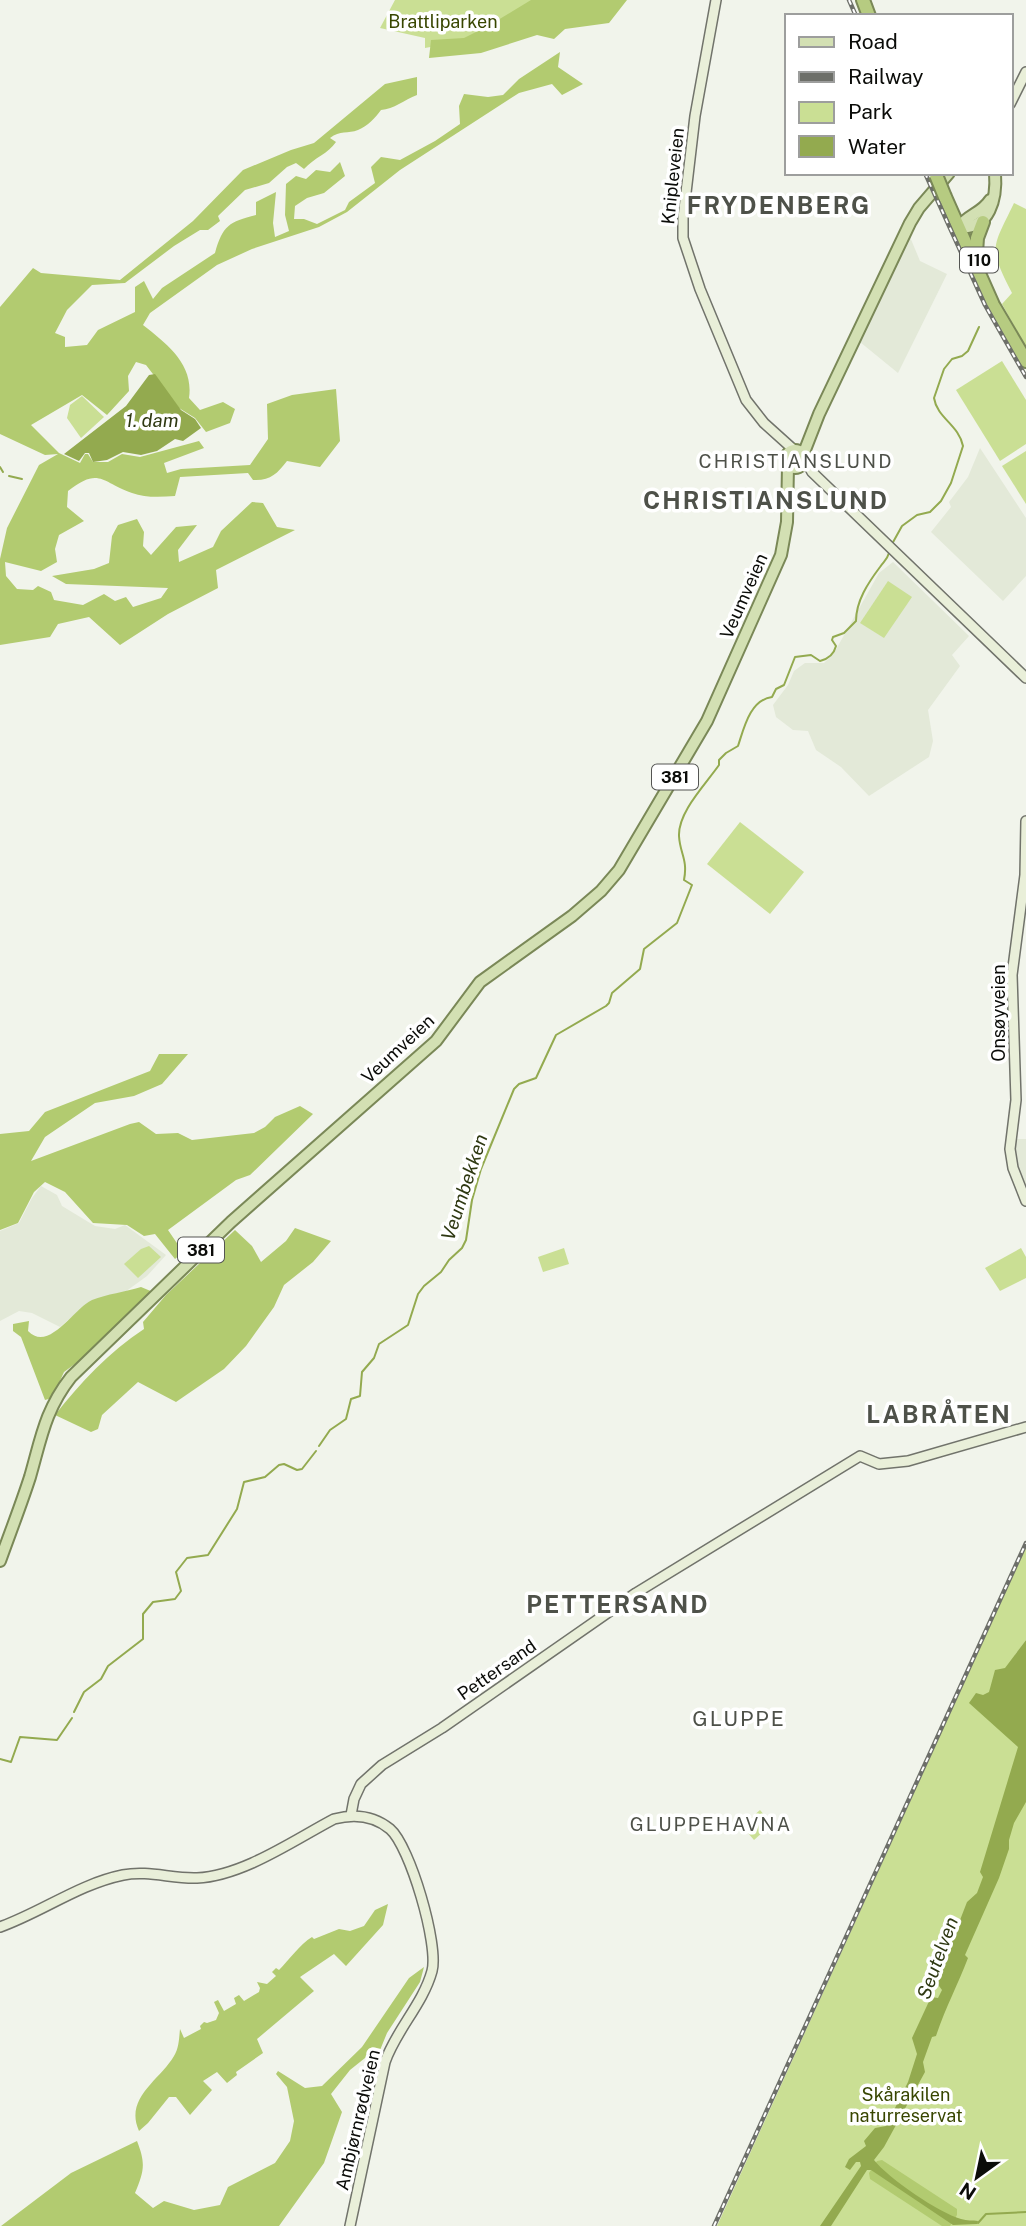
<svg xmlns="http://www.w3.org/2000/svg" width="1026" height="2226" viewBox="0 0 1026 2226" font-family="'Public Sans',sans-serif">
  <rect width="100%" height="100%" fill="#f1f4eb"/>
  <g fill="#e3e9d8">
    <polygon points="910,237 920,261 947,274 898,373 860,342"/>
    <polygon points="980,448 1026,518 1026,576 1003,601 931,532 951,507 949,502 968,477"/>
    <polygon points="893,562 969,636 952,655 960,666 928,710 933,741 929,757 869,796 841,767 816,750 808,731 793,730 776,717 773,705 788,685 794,671 805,663 824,663 834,653 879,573"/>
    <polygon points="1013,1139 1026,1139 1026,1191 1017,1171"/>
    <polygon points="41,1186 57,1195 62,1206 95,1226 115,1229 125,1225 166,1255 147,1276 125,1292 90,1301 60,1327 32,1313 19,1311 0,1321 0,1231 19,1223 32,1198"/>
  </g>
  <g fill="#cadf94">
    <polygon points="395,0 568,0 495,35 425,48 425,38 380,28"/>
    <path d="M1014 203 1026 209V348L1002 304 1012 293C988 246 992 249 1014 203Z"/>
    <polygon points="1002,361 1026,400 1026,444 1000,461 956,390"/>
    <polygon points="82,396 104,417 81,438 67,418 70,405"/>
    <polygon points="1026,451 1026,504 1002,466"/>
    <polygon points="888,581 912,597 884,638 860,623"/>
    <polygon points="740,822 804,872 770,914 707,864"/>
    <polygon points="149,1246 161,1257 138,1278 124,1264 141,1249"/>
    <polygon points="564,1248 569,1264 543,1272 538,1257"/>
    <polygon points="1021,1248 1026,1257 1026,1278 1000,1291 985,1268"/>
    <polygon points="1026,1546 1026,1640 1015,1655 1026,1662 1026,2226 717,2226"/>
    <polygon points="760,1810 772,1824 754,1840 742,1826"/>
  </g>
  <g fill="#b2cb70">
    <polygon points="531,0 627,0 609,23 565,29 554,39 537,35 481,53 429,58 431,40 464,38 488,26"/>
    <path d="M560 52 558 67 583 84 562 95 552 84 519 93 400 170 347 212 319 227 252 249 217 265 150 313 143 325C167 344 194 364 189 398L200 410 223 402 235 409 230 423 206 432 195 418 179 408 146 365 136 362 128 376 129 391 107 415 82 395 31 425 59 453 80 463 85 454H88L93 462H108L122 454 140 457 199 441 204 448 164 463 167 473 181 469 250 465 268 439 267 404 292 395 336 389 340 441 320 467 287 461C277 474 270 481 253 480L248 473 180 477 175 496C161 497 145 498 132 493 102 483 100 466 68 491L67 507 84 521 59 535 55 549 57 562 41 571 5 562 6 576 17 589 33 590 38 586 51 592 54 600 83 605 104 594 115 601 126 597 133 607 161 598 168 588 66 584 52 576 94 569 109 563 112 536 118 525 137 519 144 532 143 546 151 555 176 527 197 525 178 550 179 562 213 547 221 531 252 502 263 503 277 527 295 530 216 570 218 588 168 614 120 645 89 617 58 624 50 637 0 645V559L7 528 39 465 58 454 45 455 0 434V307L33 268 41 273 120 280 193 221 243 170 291 150 314 143 385 84 417 77V95C404 100 394 109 381 110 375 118 368 126 358 130 348 134 340 130 330 138L336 142C328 154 315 157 304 169L296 163 287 167 269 183 245 190 218 216 220 221 208 230H200L174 246 125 283 92 285 67 310 55 333 65 337V347L87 345 98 330 135 312V287L144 281 153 299 162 288 215 253C223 225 229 222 256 215V202L276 192 273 223 275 237 289 231 285 215 286 184 296 176 306 179 316 170 330 172 340 162 345 176 324 193 307 198 295 206 294 219H304L317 224 345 210 349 202 375 183 371 167 381 157 400 160 435 141 460 124 459 106 464 94 488 97 503 95 519 79Z"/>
    <polygon points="159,1054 188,1054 162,1084 134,1096 95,1103 45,1137 31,1161 130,1124 139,1122 156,1134 178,1133 192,1140 254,1133 265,1127 275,1117 300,1106 313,1114 250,1175 236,1180 168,1230 183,1252 175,1259 155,1234 144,1236 127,1225 93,1223 65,1192 45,1182 34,1192 18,1223 0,1230 0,1134 29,1131 45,1112 150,1071"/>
    <path d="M295 1228 331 1241 313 1262 284 1285 274 1307 246 1346 224 1369 176 1402 138 1382 102 1415 98 1429 91 1432 55 1415C80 1383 110 1351 144 1329L143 1322 166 1295 235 1230 252 1246 261 1262 286 1241Z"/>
    <path d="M141 1287 153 1292 83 1358 64 1372 52 1398 45 1400 21 1337 13 1331V1324L29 1321 28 1331C49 1353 74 1308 92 1300 107 1294 125 1292 141 1287Z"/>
    <path d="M388 1904 383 1925 346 1966 334 1954 300 1977 314 1991 257 2039 263 2053 236 2072 237 2075 227 2083 217 2072 203 2081 212 2090 190 2115 176 2097H169L148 2123 139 2131C124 2098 160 2080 174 2056 179 2048 179 2039 180 2029L184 2038 201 2029 200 2026 204 2022 207 2023 216 2020 219 2013 214 2002 218 2000 224 2011 236 2004 234 1998 239 1995 244 2001 259 1992 260 1988 257 1982 267 1984 276 1976 272 1972 276 1968 279 1970C289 1960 300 1944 312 1937L314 1939 339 1929 350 1931 364 1926 375 1910Z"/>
    <path d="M424 1967 420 1982 387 2033 376 2060 370 2054 350 2070 331 2094 342 2112 324 2163 279 2226H1L71 2173 137 2141C146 2164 144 2171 135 2193L153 2208 164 2201 194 2210 220 2205 228 2187 275 2163 290 2141 294 2121 287 2087 276 2074 278 2071 305 2088 322 2086 362 2047 409 1978Z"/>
    <polygon points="882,2160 957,2209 957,2215 950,2226 942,2226 870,2179 869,2173 877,2161"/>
  </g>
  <g fill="#93aa4f">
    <polygon points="155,374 181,410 195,419 201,428 183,441 175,439 157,451 141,455 123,452 107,460 93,462 89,453 85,453 79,461 64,454 126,406 149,375"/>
    <path d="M1026 1640V1802L1014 1823 1009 1840V1849L999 1878 965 1955 968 1958C958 1984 945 2009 936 2036L932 2037 923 2062 925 2072 884 2147 874 2160C888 2178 939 2213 961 2219 967 2221 973 2220 978 2221L977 2224 953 2225 871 2170H867L831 2226H820L861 2166 860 2162H856L850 2170 845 2167 849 2159 866 2146 864 2141 875 2128 886 2126 908 2082 917 2054 912 2038 931 1997 938 1998 942 1990 936 1982 967 1902 977 1893 983 1877 980 1872 1018 1747 969 1703 976 1693 983 1695 989 1692 995 1670 1005 1668Z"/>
  </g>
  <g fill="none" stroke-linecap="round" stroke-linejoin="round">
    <g stroke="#93aa4f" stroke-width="2">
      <polyline points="0,467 3,472"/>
      <polyline points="9,476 22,479"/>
      <path d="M892 544 902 526 917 515 930 512 941 501 951 483 963 446C959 425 937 418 934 398L944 369 952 359 962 356 968 351 979 327"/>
      <path d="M319 1446 330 1430 346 1419 351 1399 360 1396 362 1372 374 1358 379 1344 408 1325 418 1294 424 1286 441 1272 449 1260 462 1248 466 1240 472 1200 481 1169 514 1089 519 1084 536 1078 556 1035 606 1006 609 1003 612 993 640 969 644 949 677 923 692 885 684 880C688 859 680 854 679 836 678 812 705 785 719 765V760L726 753 738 746C744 728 750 700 772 697L776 689 784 685 795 657 811 655 820 661C828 659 834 654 836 646L832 640 833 637 844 633 856 621C856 601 868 583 880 567 884 561 887 560 889 553"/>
      <polyline points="74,1712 84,1692 101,1679 108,1666 143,1639 143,1614 153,1602 175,1599 181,1591 176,1572 187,1558 208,1555 237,1509 244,1482 265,1477 279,1465 284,1464 297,1470 302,1469 316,1451"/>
      <polyline points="0,1759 11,1762 20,1737 57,1740 72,1718"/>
      <polyline points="978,2223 986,2214 1026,2212"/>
    </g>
    <g stroke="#71736b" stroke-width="12">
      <g id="secondary">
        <polyline points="716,0 695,116 683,218 683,238 700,289 746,400 764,423 794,450"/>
        <polyline points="1010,104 1026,72"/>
        <polyline points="805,459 812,472 1026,678"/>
        <polyline points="1026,821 1025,875 1012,975 1016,1100 1010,1149 1013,1168 1026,1201"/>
        <polyline points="351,1815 354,1799 361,1784 382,1765 442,1728 636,1593 860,1456 879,1464 908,1461 1026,1427"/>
        <path d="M0 1927C42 1912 79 1884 123 1875 148 1870 172 1879 197 1878 243 1876 294 1840 334 1819 353 1814 373 1815 390 1829 410 1846 439 1945 432 1971 423 2004 396 2030 385 2062L350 2226"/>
      </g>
    </g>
    <g stroke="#7a8857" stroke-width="14">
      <g id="primary">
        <path d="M959 227C990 230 997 198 995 173"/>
        <path d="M959 227C967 215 982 213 990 200"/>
        <circle cx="795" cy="459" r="9"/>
        <polyline points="803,455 819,414 910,223 919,208 949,173"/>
        <path d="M0 1561C10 1533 21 1505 30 1477 41 1439 45 1410 71 1377L231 1222 436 1041 480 982 572 916 601 891 619 870 707 721 781 555 787 522 788 465"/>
      </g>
    </g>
    <g stroke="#7a8857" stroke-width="16">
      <g id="highway">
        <polyline points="863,0 869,16"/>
        <polyline points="945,197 993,305 1026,361"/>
        <polyline points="976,253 977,238 983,222"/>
      </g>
    </g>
    <use href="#secondary" stroke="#e9efd9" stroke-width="9"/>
    <use href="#primary" stroke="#d3e0b3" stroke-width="10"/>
    <use href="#highway" stroke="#b6cb81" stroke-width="12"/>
    <g stroke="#6d6f69" stroke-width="4.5">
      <g id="rail">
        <polyline points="849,0 856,16"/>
        <polyline points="925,173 985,305 1026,377"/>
        <polyline points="714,2226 1026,1543"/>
      </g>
    </g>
    <use href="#rail" stroke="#fff" stroke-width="2" stroke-dasharray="5" stroke-linecap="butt"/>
    <g stroke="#7a8857" stroke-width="16" stroke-linecap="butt">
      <polyline id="highway-bridge" points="936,175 945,197"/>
    </g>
    <use href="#highway-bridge" stroke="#b6cb81" stroke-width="12"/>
  </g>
  <g text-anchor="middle" stroke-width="7" stroke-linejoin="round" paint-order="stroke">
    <g fill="#fff" stroke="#545553" stroke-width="2">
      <rect x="960" y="247.5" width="38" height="25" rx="5"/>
      <rect x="652" y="764.5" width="46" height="25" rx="5"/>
      <rect x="178" y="1237.5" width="46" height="25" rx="5"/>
    </g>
    <g font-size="16" font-weight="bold" fill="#0b0c09">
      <text x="979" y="266">110</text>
      <text x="675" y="783">381</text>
      <text x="201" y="1256">381</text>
    </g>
    <g font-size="18" fill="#384600" stroke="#fff">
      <text x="443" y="28">Brattliparken</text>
      <text x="906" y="2101">Skårakilen<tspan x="906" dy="21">naturreservat</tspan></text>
    </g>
    <g font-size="18" fill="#0b0c09" stroke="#fff">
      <text transform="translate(673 176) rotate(-84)" y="6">Knipleveien</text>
      <text transform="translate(744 596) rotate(-66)" y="6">Veumveien</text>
      <text transform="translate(999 1013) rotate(-90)" y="6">Onsøyveien</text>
      <text transform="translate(398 1049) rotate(-43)" y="6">Veumveien</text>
      <text transform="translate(497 1670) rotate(-35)" y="6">Pettersand</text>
      <text transform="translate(358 2120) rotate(-77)" y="6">Ambjørnrødveien</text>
    </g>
    <g font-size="19" font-style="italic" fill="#2f3912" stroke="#fff">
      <text x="152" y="427">1. dam</text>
      <text transform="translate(464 1187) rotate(-72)" y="7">Veumbekken</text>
      <text transform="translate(937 1958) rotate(-70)" y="7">Seutelven</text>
    </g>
    <g font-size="19" letter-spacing="2" fill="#4e5149" stroke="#fff">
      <text x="796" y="468">CHRISTIANSLUND</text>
      <text x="711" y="1831">GLUPPEHAVNA</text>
    </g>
    <g font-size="21" letter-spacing="2" fill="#4e5149" stroke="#fff">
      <text x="739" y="1726">GLUPPE</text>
    </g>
    <g font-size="24" font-weight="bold" letter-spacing="2" fill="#4e5149" stroke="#fff">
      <text x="779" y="214">FRYDENBERG</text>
      <text x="766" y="509">CHRISTIANSLUND</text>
      <text x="939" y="1423">LABRÅTEN</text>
      <text x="618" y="1613">PETTERSAND</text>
    </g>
  </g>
  <rect x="785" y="14" width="228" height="161" fill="#ffffff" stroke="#9d9e9d" stroke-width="2"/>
  <rect x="799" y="37" width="35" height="10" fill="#d3e0b3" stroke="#9d9e9d" stroke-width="2"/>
  <text x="848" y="49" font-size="21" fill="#0b0c09">Road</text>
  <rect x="799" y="72" width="35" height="10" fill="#6d6f69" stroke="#9d9e9d" stroke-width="2"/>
  <text x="848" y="84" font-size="21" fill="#0b0c09">Railway</text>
  <rect x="799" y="102" width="35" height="21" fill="#cadf94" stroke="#9d9e9d" stroke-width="2"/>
  <text x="848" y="119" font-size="21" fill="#0b0c09">Park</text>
  <rect x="799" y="136" width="35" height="21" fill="#93aa4f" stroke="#9d9e9d" stroke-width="2"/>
  <text x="848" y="154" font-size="21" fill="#0b0c09">Water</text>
  <g transform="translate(977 2177) rotate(213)" stroke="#ffffff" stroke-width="5" paint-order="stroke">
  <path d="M0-5L12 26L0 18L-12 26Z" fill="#0b0c09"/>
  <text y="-10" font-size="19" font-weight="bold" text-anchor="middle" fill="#0b0c09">N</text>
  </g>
</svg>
